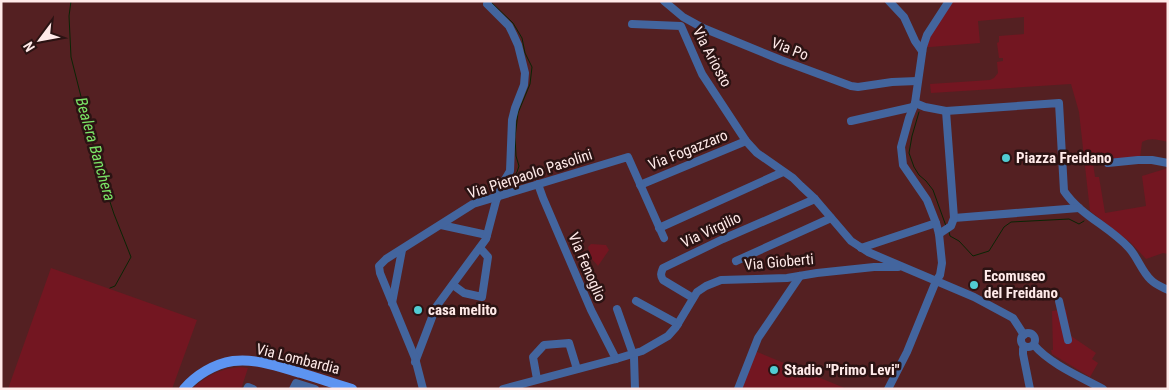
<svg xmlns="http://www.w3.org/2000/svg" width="1169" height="390" viewBox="0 0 1169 390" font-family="'Roboto Condensed',sans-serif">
  <rect width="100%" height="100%" fill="#542022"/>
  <g fill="#731621">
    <path d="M952 1H1168V142C1158 140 1151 137 1142 142L1140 158 1093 163 1095 177H1099L1105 213 1146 206 1142 176 1168 168V254L1163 253 1146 259 1131 243 1090 211 1079 112 1071 84 931 93 930 84 990 80 994 78 998 73 997 62 1003 61V58H999L997 43 999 42V36L1024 34V17L978 21 980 43 930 47H927L931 34Z"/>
    <polygon points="591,244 606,245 609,250 598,266 591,258 588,247"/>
    <polygon points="51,268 197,320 172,389 8,389"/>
    <polygon points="1066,309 1071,336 1096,353 1092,359 1098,363 1090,377 1052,354 1051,350 1053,350 1052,311"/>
    <polygon points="755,351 847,389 740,389"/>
    <path d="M240 367 248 368 241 389H192C207 375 220 369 240 367Z"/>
  </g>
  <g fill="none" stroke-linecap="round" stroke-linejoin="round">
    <g stroke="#0a2505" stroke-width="1">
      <polyline points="71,1 69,16 71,57 100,172 114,214 131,257 115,286 110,288"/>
      <polyline points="492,3 513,23 522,38 525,53 532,67 530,84 518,113 515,137 516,156 519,166 517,172 505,190"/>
      <polyline points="919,112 912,136 909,153 914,167 919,175 926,181 933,190 946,226"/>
      <polyline points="949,232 950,236 959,241 973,256 989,251 1004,227 1011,222 1069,219 1079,224 1084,221"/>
    </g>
    <g stroke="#43659e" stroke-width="8">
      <polyline points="664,1 683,17 703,28 781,60 851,86 858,87 892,82 917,81"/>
      <polyline points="889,1 904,17 915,41 922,51"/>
      <polyline points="632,24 681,26 702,74 746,141 757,153 793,178 801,186 815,199 851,241 868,252 974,297 1013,318 1024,335"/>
      <path d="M915 103 925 107 946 111 1059 103 1064 191C1081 216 1109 226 1129 248 1138 258 1142 272 1151 280 1156 285 1162 287 1168 290"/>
      <polyline points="851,121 913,107"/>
      <polyline points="1108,163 1138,160 1152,160 1168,163"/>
      <polyline points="538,184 543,198 591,310 616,359"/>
      <polyline points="640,185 746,141"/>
      <polyline points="954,218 1079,208"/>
      <polyline points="441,225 487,235"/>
      <polyline points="659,228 783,172"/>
      <polyline points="939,234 951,226 954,218 946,111"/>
      <polyline points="861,248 936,223"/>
      <polyline points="736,261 831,218"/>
      <polyline points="453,285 464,293 482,297 488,257 480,248"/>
      <path d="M693 298 663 280C660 275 661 273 663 268L723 239 815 199"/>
      <polyline points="636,301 678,324"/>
      <polyline points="1059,301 1068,340"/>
      <polyline points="392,303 402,250"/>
      <polyline points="617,309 634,357 635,389"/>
      <circle cx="1028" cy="340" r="7"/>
      <path d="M1034 345C1050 364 1081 377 1103 389"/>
      <polyline points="1024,346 1023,349 1023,354 1030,389"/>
      <polyline points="415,362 436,307 486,239 496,201 504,181 510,171 512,120 515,108 524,85 525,73 518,45 513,34 509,26 487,4 488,1"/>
      <polyline points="537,379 533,357 544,345 569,343 577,369"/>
      <polyline points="247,389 248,387 253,389"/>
      <polyline points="293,389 296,383 315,389"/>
      <polyline points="423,389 415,358 380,273 379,266 386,259 473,204 628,157 664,238"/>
      <polyline points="503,389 616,359 642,351 668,336 676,327 697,292 706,286 721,280 787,278 817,273 874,267 898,267"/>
      <polyline points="738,389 758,338 800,276"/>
      <polyline points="888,389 907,352 936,281 940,275 942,263 939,234 936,223 927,200 903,165 901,147 909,118 915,103 923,47 927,35 949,1"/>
    </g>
    <path stroke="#5d94f1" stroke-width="10" d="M184 389C196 375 214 364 233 361 256 358 280 367 301 373 318 378 335 384 352 389"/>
  </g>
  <g fill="#51ccd3" stroke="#2b1313" stroke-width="2">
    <circle cx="1006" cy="158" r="5"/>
    <circle cx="974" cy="285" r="5"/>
    <circle cx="418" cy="310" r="5"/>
    <circle cx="774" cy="370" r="5"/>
  </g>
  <g text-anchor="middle" stroke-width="5" stroke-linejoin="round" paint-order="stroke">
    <g font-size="15" fill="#ffeae9" stroke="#2b1313">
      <text transform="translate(790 49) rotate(21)" y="5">Via Po</text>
      <text transform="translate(712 57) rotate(62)" y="5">Via Ariosto</text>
      <text transform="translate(688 150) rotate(-22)" y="5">Via Fogazzaro</text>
      <text transform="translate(530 174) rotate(-18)" y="5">Via Pierpaolo Pasolini</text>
      <text transform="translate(711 230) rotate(-25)" y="5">Via Virgilio</text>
      <text transform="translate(779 262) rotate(-5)" y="5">Via Gioberti</text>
      <text transform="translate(587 267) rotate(67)" y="5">Via Fenoglio</text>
      <text transform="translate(298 359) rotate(14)" y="5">Via Lombardia</text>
    </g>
    <g font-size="15" font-weight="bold" fill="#ffeae9" stroke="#2b1313" text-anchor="start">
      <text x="1016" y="163">Piazza Freidano</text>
      <text x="984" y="281">Ecomuseo<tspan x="984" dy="17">del Freidano</tspan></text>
      <text x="428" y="315">casa melito</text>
      <text x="784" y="375">Stadio "Primo Levi"</text>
    </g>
    <g font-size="16" font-style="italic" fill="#7be466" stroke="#2b1313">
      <text transform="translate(96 149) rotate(74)" y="6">Bealera Banchera</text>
    </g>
  </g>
  <rect width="1169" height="390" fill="none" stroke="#ffeae9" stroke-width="5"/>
  <g transform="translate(40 40) rotate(238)" stroke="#2b1313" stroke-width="4" paint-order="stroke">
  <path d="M0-4L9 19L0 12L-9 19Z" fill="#ffeae9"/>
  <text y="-8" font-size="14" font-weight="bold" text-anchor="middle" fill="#ffeae9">N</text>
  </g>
</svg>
